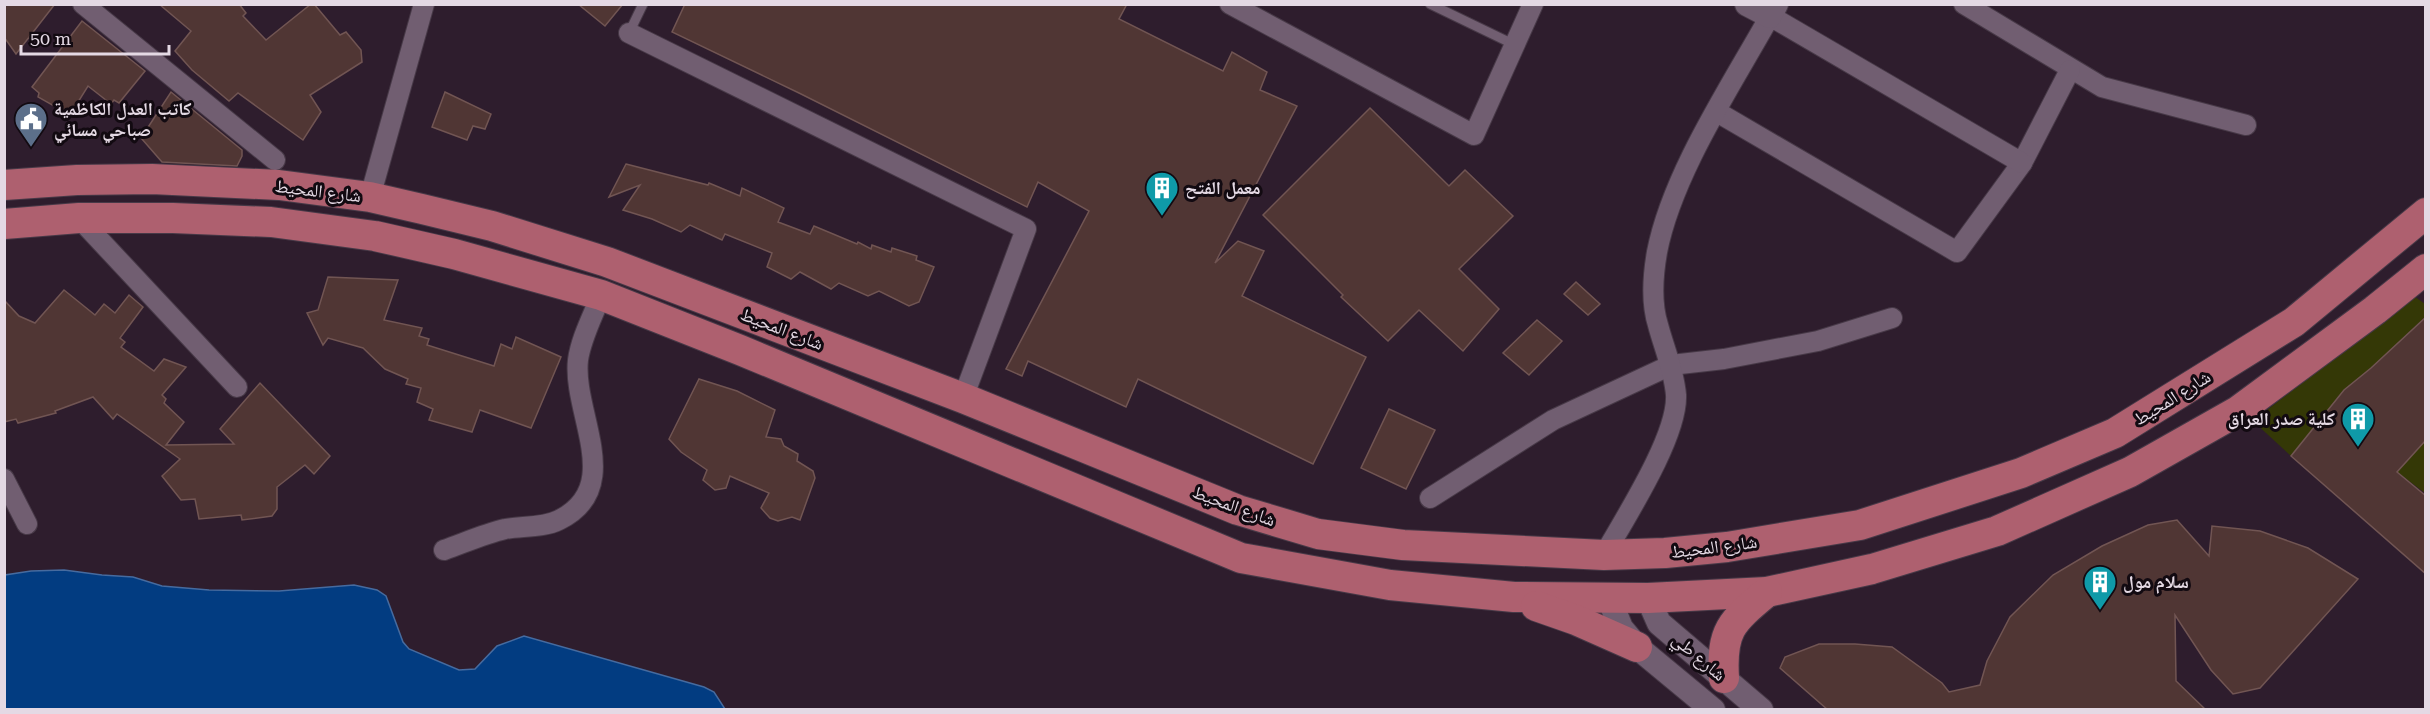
<svg xmlns="http://www.w3.org/2000/svg" width="2430" height="714" viewBox="0 0 2430 714" font-family="'Roboto Serif','Noto Naskh Arabic',serif">
  <rect width="100%" height="100%" fill="#2e1d2d"/>
  <g fill="#343806">
    <polygon points="2414,296 2425,304 2425,317 2371,368 2344,390 2291,456 2253,421"/>
    <polygon points="2425,440 2425,493 2397,472"/>
  </g>
  <polygon fill="#023c81" stroke="#466b9f" stroke-width="1.5" points="64,570 102,575 133,577 162,586 209,590 279,591 354,585 377,590 386,596 403,642 409,649 459,670 475,669 497,646 524,636 704,687 714,692 725,709 5,709 5,575 31,571"/>
  <g fill="#503634" stroke="#715553" stroke-width="1.5">
    <polygon points="4,4 55,4 16,54 4,37"/>
    <polygon points="159,4 239,4 246,13 243,16 266,40 311,4 314,4 340,35 346,32 361,50 362,62 310,95 321,112 303,140 238,93 229,101 192,70 175,51 191,31"/>
    <polygon points="578,4 623,4 605,26"/>
    <polygon points="685,4 1127,4 1119,19 1223,71 1232,52 1267,72 1260,90 1297,106 1215,263 1238,241 1264,251 1242,296 1366,357 1313,464 1138,379 1126,407 1028,361 1022,376 1006,369 1089,211 1038,182 1027,207 799,93 672,32"/>
    <polygon points="82,21 145,71 119,103 114,100 111,104 88,86 70,115 38,97 39,93 32,87"/>
    <polygon points="171,92 242,150 242,156 237,166 162,162 141,138"/>
    <polygon points="445,92 491,114 485,129 473,126 467,140 432,127"/>
    <polygon points="1370,108 1449,186 1465,170 1513,216 1459,269 1499,309 1463,351 1419,310 1388,341 1341,297 1343,295 1263,215"/>
    <polygon points="626,164 708,185 709,183 740,196 742,188 784,208 778,222 810,234 814,226 857,244 858,242 871,249 872,245 891,252 892,248 917,256 916,260 934,267 919,302 909,306 879,291 868,296 839,283 831,289 800,272 791,279 767,267 772,253 725,234 722,240 690,225 681,232 652,219 623,210 640,185 609,197"/>
    <polygon points="328,277 398,280 384,320 422,328 419,336 429,339 427,345 494,366 501,344 512,349 516,337 561,357 531,428 480,410 472,432 429,420 433,409 417,402 421,388 406,384 408,379 385,369 363,348 328,338 323,345 307,313 318,310"/>
    <polygon points="1576,282 1600,304 1588,315 1564,294"/>
    <polygon points="64,290 95,315 104,304 115,313 129,295 143,307 120,338 125,342 121,347 154,371 164,359 186,367 162,395 166,399 164,403 184,422 166,445 234,444 220,429 260,383 330,456 314,474 305,465 277,487 277,509 272,516 242,520 241,515 199,519 195,499 181,500 162,476 180,459 117,414 113,419 93,397 55,411 56,413 18,423 16,419 4,422 4,300 19,316 35,323"/>
    <polygon points="2426,317 2426,440 2397,472 2426,496 2426,574 2291,456 2344,390 2371,368"/>
    <polygon points="1537,320 1562,341 1529,375 1503,353"/>
    <polygon points="699,379 737,391 775,410 766,437 781,439 784,446 798,454 797,461 813,471 815,478 800,520 792,517 778,521 770,518 761,508 769,493 730,476 726,488 715,490 703,480 707,470 681,452 669,439"/>
    <polygon points="1389,409 1435,430 1406,489 1361,468"/>
    <polygon points="2177,520 2209,556 2212,526 2260,531 2308,548 2358,579 2260,688 2233,694 2211,670 2175,615 2176,681 2206,710 1828,710 1780,668 1785,657 1819,644 1855,644 1892,647 1942,683 1949,692 1980,685 1987,661 2010,617 2053,575 2102,546 2148,525"/>
  </g>
  <g fill="none" stroke-linecap="round" stroke-linejoin="round">
    <g stroke="#473947" stroke-width="11">
      <g id="service">
        <polyline points="1430,4 1515,45"/>
        <polyline points="629,33 643,4"/>
      </g>
    </g>
    <g stroke="#473947" stroke-width="22">
      <g id="minor">
        <polyline points="83,4 275,160"/>
        <polyline points="1230,4 1474,135 1533,4"/>
        <polyline points="1964,4 2102,87 2246,125"/>
        <polyline points="629,33 1026,229 963,398"/>
        <polyline points="1717,112 1957,252 2022,163 2070,70"/>
        <polyline points="370,197 424,4"/>
        <polyline points="79,218 237,387"/>
        <polyline points="4,479 27,524"/>
        <polyline points="1430,498 1553,420 1671,365 1724,359 1818,341 1892,318"/>
        <path d="M444 550C464 543 484 534 505 529 522 526 543 528 559 520 626 487 572 413 578 360 581 338 593 316 601 295"/>
        <path d="M1604 555C1625 518 1678 436 1676 395 1674 370 1664 348 1658 325 1651 303 1653 275 1657 252 1672 174 1731 86 1770 16L2022 163"/>
      </g>
    </g>
    <g stroke="#473947" stroke-width="26">
      <g id="tertiary">
        <polyline points="1747,4 1770,16 1776,4"/>
        <polyline points="1609,598 1621,628 1637,647 1713,710"/>
        <polyline points="1648,598 1659,623 1761,710"/>
      </g>
    </g>
    <g stroke="#473947" stroke-width="32">
      <g id="primary">
        <polyline points="4,185 77,180 152,179 279,185 370,197 422,209 492,226 607,262 963,398 1238,510 1318,534 1403,545 1604,555 1665,553 1727,547 1860,525 2021,473 2115,433 2294,322 2426,213"/>
        <polyline points="4,224 79,218 173,218 271,222 375,236 454,254 601,295 740,350 1241,558 1390,585 1514,597 1648,598 1767,592 1872,569 1997,531 2130,472 2238,411 2375,310 2426,269"/>
        <polyline points="1536,606 1576,620 1637,647"/>
        <path d="M1724 678C1721 630 1731 622 1767 592"/>
      </g>
    </g>
    <use href="#service" stroke="#715e71" stroke-width="9"/>
    <use href="#minor" stroke="#715e71" stroke-width="20"/>
    <use href="#tertiary" stroke="#715e71" stroke-width="24"/>
    <use href="#primary" stroke="#ae606f" stroke-width="30"/>
  </g>
  <defs>
    <g id="civic-pin" transform="scale(1.725)"><path d="M0 17L-7.5 6A9.5 9.5 0 1 1 7.5 6Z" fill="#5c6f8a" stroke="#120a11"/><path d="M-.6-6.5H3V-4.5H.6V-3L4-1V1h2V6H-6V1h2V-1L-.6-3ZM-1.2 2.5V6h2.4V2.5Z" fill="#fff"/></g>
    <g id="building-pin" transform="scale(1.725)"><path d="M0 17L-7.5 6A9.5 9.5 0 1 1 7.5 6Z" fill="#0f9aa8" stroke="#120a11"/><path d="M-4-6H4V6H1V3H-1V6H-4ZM-2.5-4.3h1.7v1.8h-1.7ZM.8-4.3h1.7v1.8H.8ZM-2.5-1h1.7V.8h-1.7ZM.8-1h1.7V.8H.8Z" fill="#fff"/></g>
  </defs>
  <g fill-rule="evenodd">
    <use href="#civic-pin" x="31" y="119"/>
    <use href="#building-pin" x="1162" y="188"/>
    <use href="#building-pin" x="2358" y="419"/>
    <use href="#building-pin" x="2100" y="582"/>
  </g>
  <g text-anchor="middle" stroke-width="6" stroke-linejoin="round" paint-order="stroke">
    <g font-size="18" font-weight="bold" fill="#e4d9e4" stroke="#120a11" text-anchor="start">
      <text x="54" y="115">كاتب العدل الكاظمية<tspan x="54" dy="21">صباحي مسائي</tspan></text>
      <text x="1185" y="194">معمل الفتح</text>
      <text x="2335" y="425" text-anchor="end">كلية صدر العراق</text>
      <text x="2123" y="588">سلام مول</text>
    </g>
    <g font-size="18" fill="#e4d9e4" stroke="#120a11">
      <text transform="translate(318 191) rotate(7)" y="6">شارع المحيط</text>
      <text transform="translate(782 329) rotate(21)" y="6">شارع المحيط</text>
      <text transform="translate(2172 398) rotate(-32)" y="6">شارع المحيط</text>
      <text transform="translate(1234 506) rotate(20)" y="6">شارع المحيط</text>
      <text transform="translate(1714 547) rotate(-7)" y="6">شارع المحيط</text>
      <text transform="translate(1699 657) rotate(40)" y="6">شارع طي</text>
    </g>
  </g>
  <rect width="2430" height="714" fill="none" stroke="#e4d9e4" stroke-width="12"/>
  <path d="M21 45v9h148v-9" fill="none" stroke="#e4d9e4" stroke-width="3"/>
  <text x="30" y="45" font-size="18" fill="#e4d9e4" stroke="#120a11" stroke-width="4.5" paint-order="stroke">50 m</text>
</svg>
